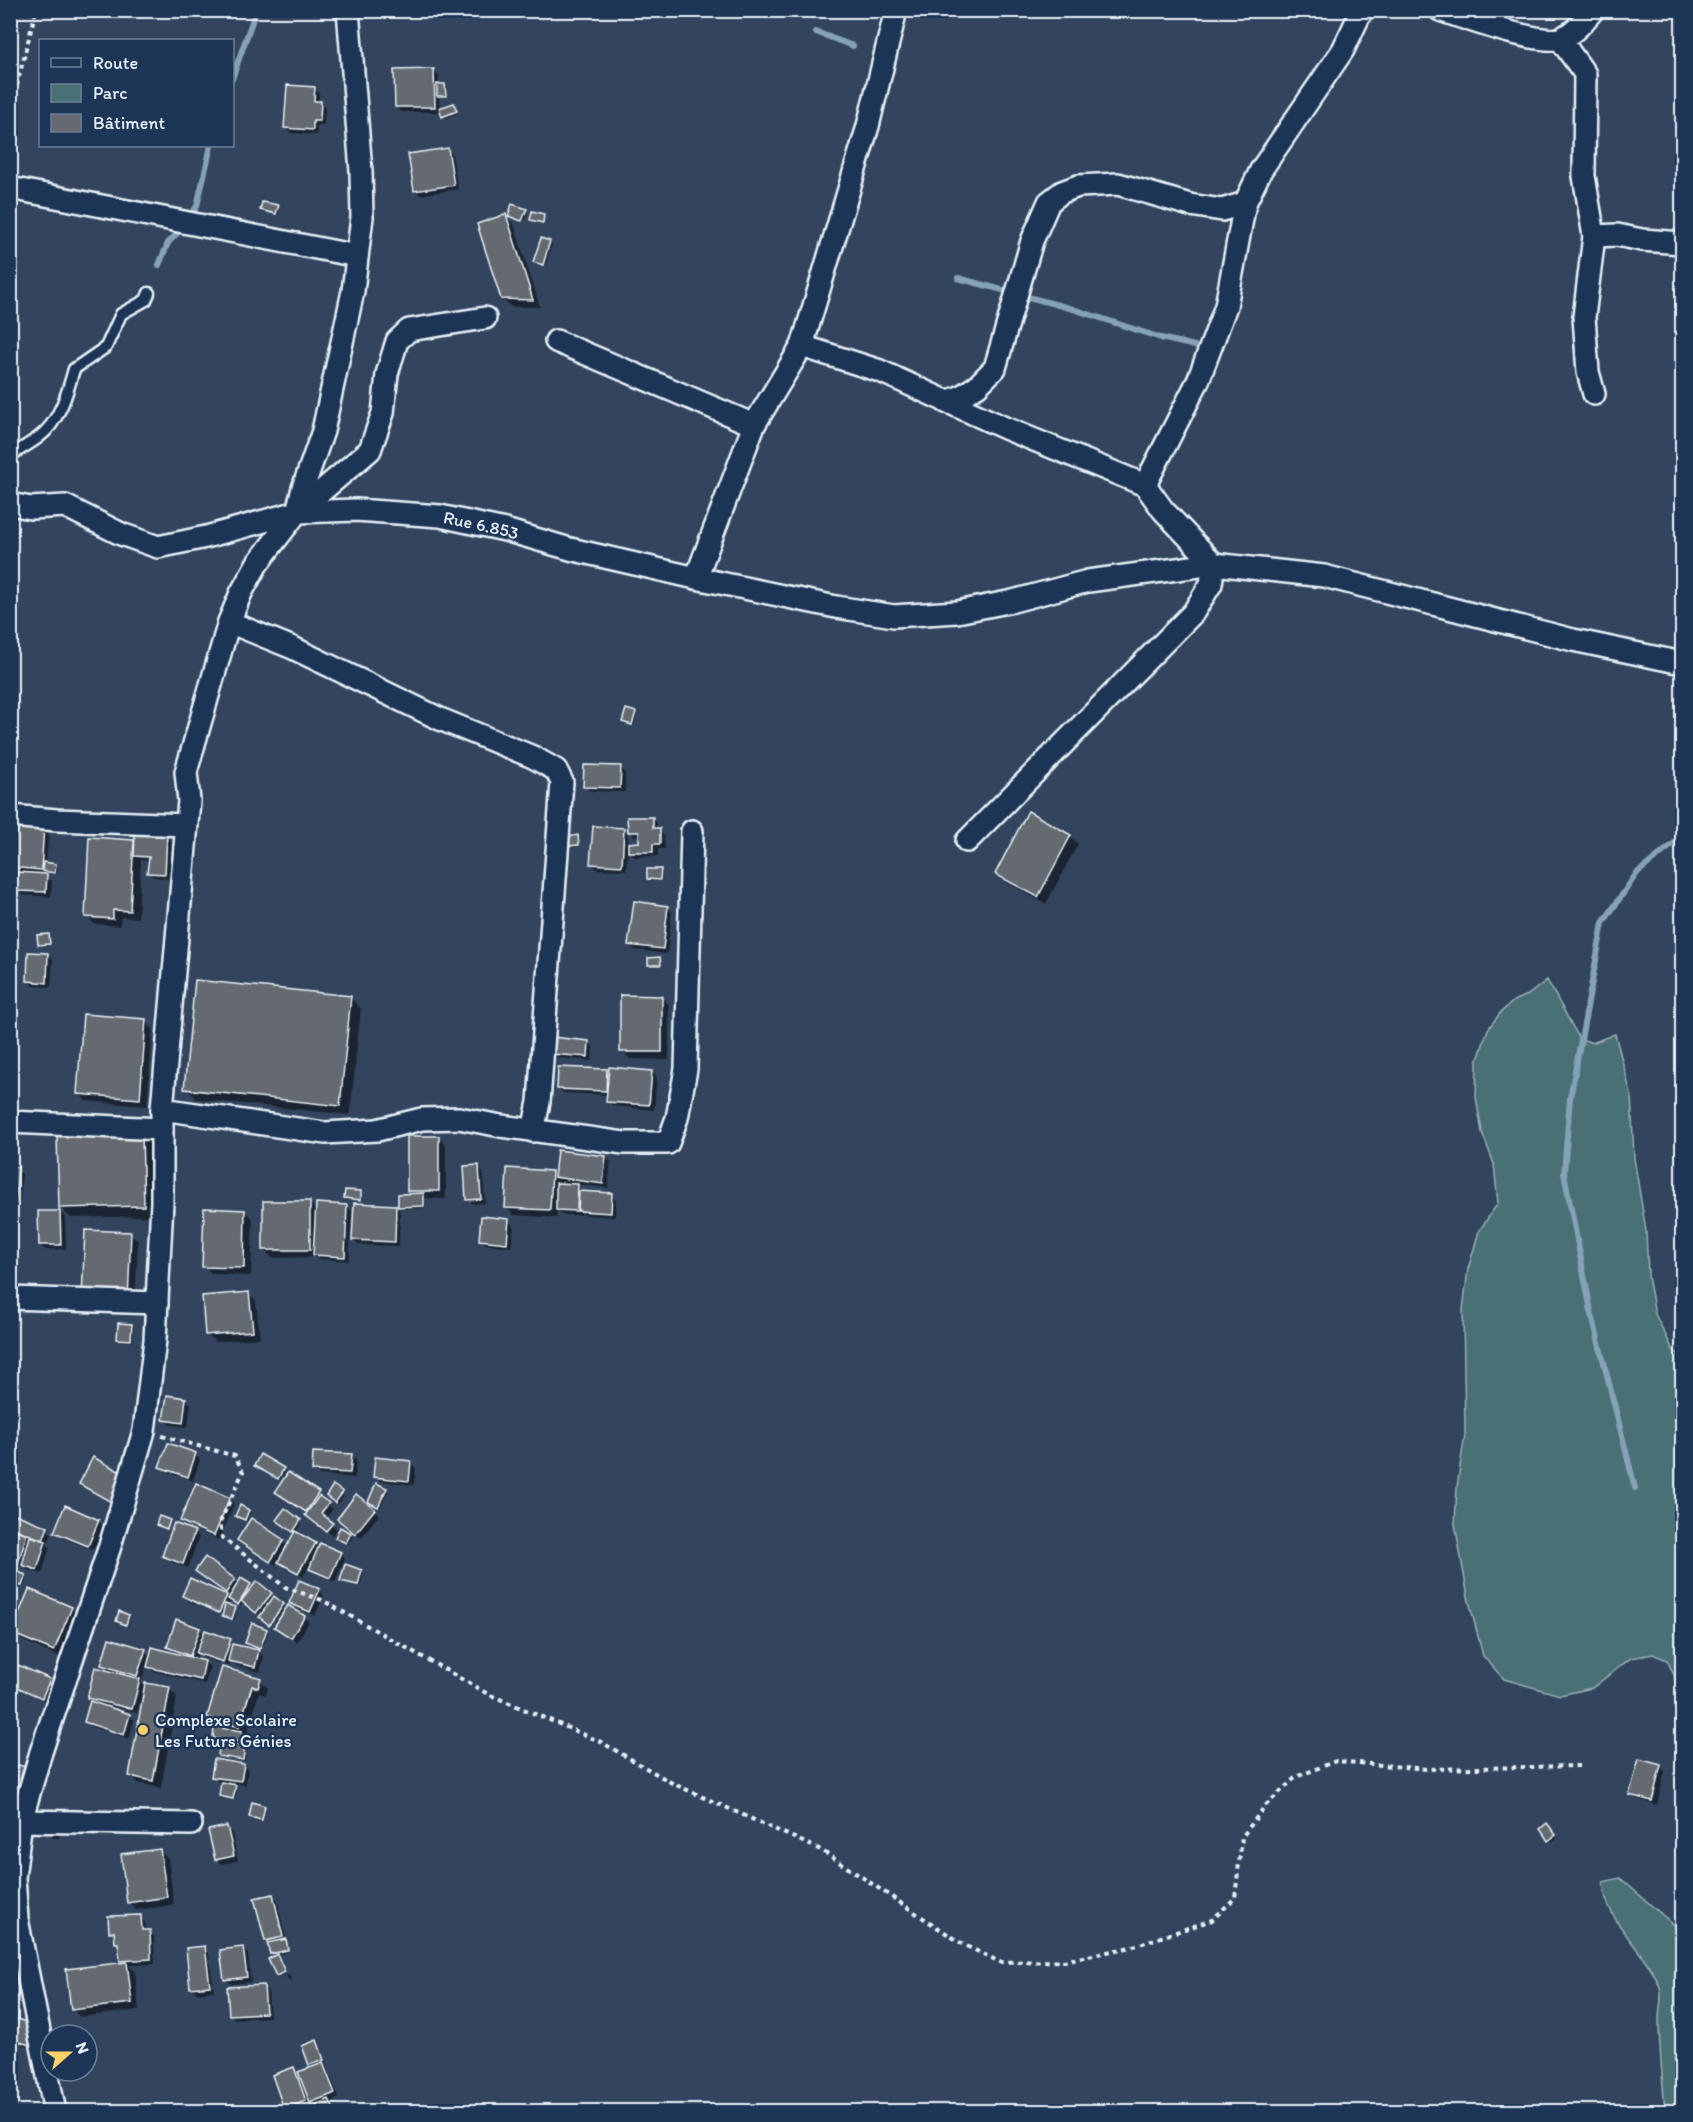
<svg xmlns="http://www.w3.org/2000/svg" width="1693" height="2122" viewBox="0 0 1693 2122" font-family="Itim,sans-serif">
  <rect width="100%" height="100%" fill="#33455e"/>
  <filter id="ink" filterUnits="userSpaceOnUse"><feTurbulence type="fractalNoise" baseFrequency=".0167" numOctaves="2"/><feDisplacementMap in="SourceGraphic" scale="12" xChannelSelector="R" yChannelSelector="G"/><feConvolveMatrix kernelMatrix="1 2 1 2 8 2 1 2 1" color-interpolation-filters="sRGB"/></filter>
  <g filter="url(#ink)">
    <g fill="#497074" stroke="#98b0b6" stroke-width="1.5">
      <polygon points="1547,980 1579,1038 1592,1043 1615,1034 1631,1094 1634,1158 1646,1231 1648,1276 1655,1314 1673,1350 1682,1357 1682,1712 1674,1675 1667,1660 1653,1654 1631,1658 1592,1688 1560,1695 1504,1679 1483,1656 1468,1597 1455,1524 1457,1487 1465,1434 1463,1310 1468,1269 1479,1231 1498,1203 1494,1164 1482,1132 1476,1097 1477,1063 1488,1029 1501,1012 1515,1000 1528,995"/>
      <path d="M1620 1878 1682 1932V2111H1665C1663 2081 1659 2050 1659 2019 1659 2009 1663 1996 1660 1987 1646 1950 1605 1923 1603 1882Z"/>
    </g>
    <g fill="#0007" fill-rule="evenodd">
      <polygon points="434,71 439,76 439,85 447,87 447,97 439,97 440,110 454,105 458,113 446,118 442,112 401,112 396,107"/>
      <polygon points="314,88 319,93 319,102 325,108 324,125 317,125 317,135 291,133 286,128"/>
      <polygon points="447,149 452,154 458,189 420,195 415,190"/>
      <polygon points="513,206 528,212 524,222 509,217"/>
      <polygon points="278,207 280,209 278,215 262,210"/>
      <polygon points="506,216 514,224 540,307 511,307 503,299"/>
      <polygon points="550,242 552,244 545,266 537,263 535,261"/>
      <polygon points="635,713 637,715 634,726 624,722"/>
      <polygon points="620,767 625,772 625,792 590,791 585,786"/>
      <polygon points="652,818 657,823 657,830 664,835 665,849 658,849 658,856 635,857 628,850 626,870 597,869 592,864 623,829 628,834 628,844 640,844 640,836 634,836 629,831"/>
      <polygon points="13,826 44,829 49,834 46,864 58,867 57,874 45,873 45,876 52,881 51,897 23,895 18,890 19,872 14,871 10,867"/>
      <polygon points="1070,836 1078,844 1046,904 1004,881 996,873"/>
      <polygon points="167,837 172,842 169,879 154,877 149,872 150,861 141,860 138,918 121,917 120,926 94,924 87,916 133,841 136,844"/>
      <polygon points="577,837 580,846 571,848 569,846"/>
      <polygon points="660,871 662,873 662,881 650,881 648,879"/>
      <polygon points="667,907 672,912 667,954 635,950 630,945"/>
      <polygon points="49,935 52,945 42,946 39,944"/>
      <polygon points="48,954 53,959 51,987 33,986 28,981"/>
      <polygon points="659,959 662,966 652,967 650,965"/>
      <polygon points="661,997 669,1005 669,1060 630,1059 622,1051"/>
      <polygon points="351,998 361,1009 350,1115 197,1099 186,1088"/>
      <polygon points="145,1021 153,1029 147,1106 86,1101 78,1093"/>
      <polygon points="588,1042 593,1047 592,1061 557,1058 552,1053"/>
      <polygon points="606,1071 610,1075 652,1072 657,1077 654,1110 613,1106 608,1101 608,1095 563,1093 558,1088"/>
      <polygon points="142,1136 153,1146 154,1216 71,1218 60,1207"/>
      <polygon points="438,1137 446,1145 446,1199 425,1198 426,1208 400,1209 399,1195 413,1195 408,1191"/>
      <path d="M606 1157 611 1162 608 1188 575 1184 582 1193 611 1195 616 1200 615 1217 585 1215 581 1212V1215H562L557 1210V1218L514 1215 506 1207 551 1172 555 1176ZM559 1182 568 1183V1185H559Z"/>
      <polygon points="478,1167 483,1172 485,1203 473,1204 468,1199"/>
      <polygon points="10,1168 17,1169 22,1174 18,1227 10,1227"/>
      <polygon points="361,1193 363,1195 362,1201 348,1200 346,1198"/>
      <polygon points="309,1203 317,1211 347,1206 352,1211 349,1261 320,1259 318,1257 272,1258 264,1250"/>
      <polygon points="395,1206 400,1211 399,1246 359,1245 354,1240"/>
      <polygon points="245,1211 253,1219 251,1276 212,1274 204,1266"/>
      <polygon points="60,1212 65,1217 66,1249 45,1250 40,1245"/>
      <polygon points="509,1221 514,1226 511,1247 485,1244 480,1239"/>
      <polygon points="130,1233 138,1241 135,1307 92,1305"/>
      <polygon points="248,1294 256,1301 260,1338 215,1342 207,1334"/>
      <polygon points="132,1325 134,1327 133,1342 121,1341 119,1339"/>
      <polygon points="186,1399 191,1404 188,1427 170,1425 165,1420"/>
      <polygon points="169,1445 195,1455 200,1460 193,1481 166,1471 161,1466"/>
      <polygon points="351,1455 356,1460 355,1478 319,1475 314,1470"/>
      <polygon points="261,1456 286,1471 280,1480 258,1468"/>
      <polygon points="411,1463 416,1468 414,1485 380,1481 375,1476"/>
      <polygon points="288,1474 318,1493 323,1498 322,1500 333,1509 325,1519 337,1529 332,1535 312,1519 308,1513 277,1492"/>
      <polygon points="197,1485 230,1499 234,1504 219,1540 187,1526 182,1521"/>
      <polygon points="334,1487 344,1496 338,1504 328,1495"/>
      <polygon points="386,1489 388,1491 380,1508 369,1502"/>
      <polygon points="285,1510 302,1524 295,1533 280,1521"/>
      <polygon points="374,1510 379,1515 361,1538 343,1524"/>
      <polygon points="249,1511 251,1513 247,1521 237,1516"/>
      <polygon points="251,1520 288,1546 315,1544 319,1548 340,1553 345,1558 335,1582 315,1573 309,1567 303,1577 279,1561 276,1565 244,1544 239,1540"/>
      <polygon points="10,1521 13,1524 47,1529 52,1534 47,1545 50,1547 42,1574 28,1570 23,1565 23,1567 10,1563 10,1534 12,1530 18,1532 10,1526"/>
      <polygon points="98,1521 103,1526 93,1550 61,1537 56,1532"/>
      <polygon points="341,1529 353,1536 348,1544 339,1540"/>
      <polygon points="194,1532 199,1537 188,1568 169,1561 164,1556"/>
      <polygon points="205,1559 239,1584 250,1585 253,1588 257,1583 285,1607 271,1625 244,1601 241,1606 231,1600 229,1606 237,1611 234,1620 188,1601 183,1596 226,1597 229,1600 232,1597 202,1576"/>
      <polygon points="362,1571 364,1573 360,1587 342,1580"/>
      <polygon points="25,1576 27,1578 24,1587 10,1582"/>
      <polygon points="300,1582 320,1591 324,1596 315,1616 296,1608 291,1603"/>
      <polygon points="71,1608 79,1616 62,1658 21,1640 13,1632"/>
      <polygon points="128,1616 130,1618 128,1626 117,1620"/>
      <polygon points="304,1617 309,1622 297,1642 281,1631"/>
      <polygon points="199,1629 205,1634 230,1640 234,1646 259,1652 264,1657 260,1672 235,1665 230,1660 228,1666 203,1658 198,1653 195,1660 205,1662 210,1667 205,1684 153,1671 147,1665 141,1683 146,1687 169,1689 177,1697 161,1788 138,1783 131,1775 146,1688 144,1687 137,1713 110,1706 110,1709 129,1715 134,1720 129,1739 90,1726 85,1721 97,1705 89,1697 111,1673 103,1665 145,1651 151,1657 177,1655 169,1647"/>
      <polygon points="266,1630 268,1632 262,1650 246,1643"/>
      <polygon points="49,1680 54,1685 47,1702 17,1688 12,1683"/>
      <polygon points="260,1680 268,1688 266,1695 259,1693 247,1734 244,1733 243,1743 217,1740 215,1738 230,1729 217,1725 209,1717"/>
      <polygon points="244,1747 246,1749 245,1761 221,1757 219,1755"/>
      <polygon points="243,1765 248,1770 246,1785 232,1783 237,1788 235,1800 222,1798 220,1796 223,1782 218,1781 213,1776"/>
      <polygon points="1660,1766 1665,1771 1657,1805 1636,1799 1631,1794"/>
      <polygon points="264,1807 266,1809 263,1821 251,1816"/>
      <polygon points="51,1827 60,1829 59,1838 53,1838 51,1836"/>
      <polygon points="1549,1827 1557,1838 1552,1842 1542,1830"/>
      <polygon points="227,1828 232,1833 238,1861 221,1864 216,1859"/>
      <polygon points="160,1851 168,1859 174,1905 136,1910 129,1902"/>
      <polygon points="272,1896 277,1900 289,1952 276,1955 286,1975 290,1976 292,1980 289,1981 285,1974 279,1977 277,1975 275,1957 271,1953 269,1943 266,1940"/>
      <polygon points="140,1917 145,1922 146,1932 149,1931 154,1936 155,1964 129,1965 135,1971 139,2010 80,2017 72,2009 124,1964 121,1960 120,1946 116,1942 116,1937 111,1931"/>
      <polygon points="204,1948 209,1953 214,1991 197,1993 192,1988"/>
      <polygon points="243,1949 248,1954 251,1982 231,1984 226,1979"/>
      <polygon points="10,1984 21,1989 20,1997 10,1997"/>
      <polygon points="263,1986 268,1991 270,2017 235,2019 230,2014"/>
      <polygon points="10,2019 35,2026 35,2049 10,2041"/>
      <polygon points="317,2042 326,2062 322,2063 328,2069 339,2098 330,2102 336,2112 317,2112 307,2098 310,2106 288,2112 285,2108 294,2069 298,2074 314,2068 310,2065"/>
    </g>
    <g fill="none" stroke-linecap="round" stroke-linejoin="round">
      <g stroke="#85a2b6" stroke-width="6">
        <polyline points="816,32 853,46"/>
        <polyline points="232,79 256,10"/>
        <polyline points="159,265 168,243 184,226 197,206 211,146"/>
        <polyline points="958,278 1073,309 1161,338 1195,346"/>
        <polyline points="1635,1488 1591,1311 1564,1173 1570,1098 1603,923 1637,873 1682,837"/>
      </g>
    </g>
    <g fill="#656a70" stroke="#e8f1f8" stroke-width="1.5">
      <polygon points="434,69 435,107 395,107 394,70"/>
      <polygon points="437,84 445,84 446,96 437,96"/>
      <polygon points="287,85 315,87 314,101 321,101 320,121 313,121 313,130 284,128"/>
      <polygon points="454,103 457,111 442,117 439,108"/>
      <polygon points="448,148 454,185 414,191 408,154"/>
      <polygon points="262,202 279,205 276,214 260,210"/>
      <polygon points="512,204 527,209 522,221 508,216"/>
      <polygon points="532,211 544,214 543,223 530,220"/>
      <polygon points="506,214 533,300 501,299 477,224"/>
      <polygon points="541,238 550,241 543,265 533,262"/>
      <polygon points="626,709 636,712 632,725 622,722"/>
      <polygon points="584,765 621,766 620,788 583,787"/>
      <polygon points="1028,811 1071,835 1038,897 995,874"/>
      <polygon points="627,817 653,817 653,828 660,828 660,844 653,844 653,852 628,852 628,843 639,842 639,832 628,832"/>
      <polygon points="12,824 44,827 41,870 10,867"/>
      <polygon points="593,826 624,828 622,866 590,864"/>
      <polygon points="135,833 167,835 165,874 147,873 149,857 134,856"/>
      <polygon points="578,835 579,845 567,846 566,837"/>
      <polygon points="89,837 134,840 130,911 113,910 113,919 85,917"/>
      <polygon points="43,862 56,864 55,873 42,871"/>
      <polygon points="647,869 661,869 660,880 647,879"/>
      <polygon points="17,872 47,874 46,892 17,891"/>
      <polygon points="634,901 668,906 663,949 628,945"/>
      <polygon points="49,934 50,944 38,945 37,935"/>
      <polygon points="28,952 48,953 47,983 27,981"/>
      <polygon points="660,957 661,965 648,965 648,958"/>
      <polygon points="195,980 351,996 340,1106 184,1089"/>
      <polygon points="620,995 662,996 662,1052 620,1052"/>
      <polygon points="83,1014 146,1019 140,1099 77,1094"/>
      <polygon points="552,1037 589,1041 588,1057 551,1054"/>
      <polygon points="558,1067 607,1069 606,1091 557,1089"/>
      <polygon points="609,1067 652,1071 649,1105 606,1102"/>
      <polygon points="142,1134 144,1206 59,1208 57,1136"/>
      <rect x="407" y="1136" width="32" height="55"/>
      <polygon points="557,1150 606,1156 603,1184 554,1177"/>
      <polygon points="479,1165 481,1199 466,1200 464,1166"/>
      <polygon points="10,1167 18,1167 14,1223 10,1223"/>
      <polygon points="507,1168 552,1171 550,1210 505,1208"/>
      <polygon points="556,1183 578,1184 577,1211 556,1210"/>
      <polygon points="345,1190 361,1191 361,1200 344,1198"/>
      <polygon points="579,1191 612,1193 611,1213 578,1211"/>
      <polygon points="424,1193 424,1206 398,1207 398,1194"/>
      <rect x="263" y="1201" width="47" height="49"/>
      <polygon points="316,1203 347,1205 345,1257 313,1255"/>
      <polygon points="354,1203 396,1205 395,1242 352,1240"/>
      <polygon points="204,1208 245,1210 244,1268 202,1267"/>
      <polygon points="38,1211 60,1211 61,1245 39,1245"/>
      <polygon points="481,1216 509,1219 507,1243 479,1240"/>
      <polygon points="85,1230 131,1232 128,1300 82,1298"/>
      <polygon points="249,1292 253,1331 205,1335 202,1296"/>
      <polygon points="118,1323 132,1324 131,1340 117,1339"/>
      <polygon points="167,1395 186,1398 183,1423 163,1420"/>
      <polygon points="168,1443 196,1453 188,1477 159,1467"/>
      <polygon points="313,1452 352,1454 350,1473 312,1471"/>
      <polygon points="260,1454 284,1468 278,1479 254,1466"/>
      <polygon points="93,1457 128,1476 113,1503 79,1484"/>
      <polygon points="375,1457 411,1461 409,1481 373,1477"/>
      <polygon points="288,1472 319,1492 306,1512 275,1492"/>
      <polygon points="196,1483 230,1498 214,1536 180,1521"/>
      <polygon points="376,1483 387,1488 378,1507 368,1502"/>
      <polygon points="333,1485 343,1492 335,1503 326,1496"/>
      <polygon points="356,1494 375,1509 355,1534 337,1519"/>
      <polygon points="319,1496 329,1503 321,1513 333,1523 326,1531 305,1515"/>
      <polygon points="65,1505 99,1520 88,1546 54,1532"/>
      <polygon points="240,1505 249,1510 245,1520 235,1516"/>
      <polygon points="285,1508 301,1520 293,1532 276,1520"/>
      <polygon points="15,1514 48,1527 43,1540 10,1527"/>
      <polygon points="159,1516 170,1520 167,1529 156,1525"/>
      <polygon points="251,1518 284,1540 270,1562 237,1540"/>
      <polygon points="174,1523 195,1531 183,1564 162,1556"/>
      <polygon points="340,1527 351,1533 346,1543 335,1538"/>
      <polygon points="11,1528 27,1534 18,1564 10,1561"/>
      <polygon points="295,1531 316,1543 298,1573 278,1562"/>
      <polygon points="30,1536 46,1541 37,1570 22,1565"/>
      <polygon points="320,1543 341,1552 330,1578 309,1569"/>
      <polygon points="205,1557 235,1579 226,1593 195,1571"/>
      <polygon points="345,1564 362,1570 358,1585 340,1581"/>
      <polygon points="10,1569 26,1575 22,1586 10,1582"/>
      <polygon points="190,1578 227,1595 219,1613 182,1596"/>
      <polygon points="241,1578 251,1584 238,1605 228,1599"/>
      <polygon points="299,1580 320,1589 310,1612 289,1603"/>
      <polygon points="257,1581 272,1593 256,1613 241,1601"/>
      <polygon points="29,1589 72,1607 54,1651 11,1633"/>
      <polygon points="274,1596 284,1604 269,1625 259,1617"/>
      <polygon points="225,1604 236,1607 232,1619 222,1616"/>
      <polygon points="288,1605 305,1616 291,1638 274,1627"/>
      <polygon points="119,1611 129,1615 126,1625 116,1621"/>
      <polygon points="176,1619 200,1628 190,1656 167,1647"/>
      <polygon points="252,1623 267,1629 260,1649 245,1643"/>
      <polygon points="205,1630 231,1639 223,1662 196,1653"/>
      <polygon points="109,1638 146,1649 137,1676 101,1665"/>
      <polygon points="232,1644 259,1650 255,1667 228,1661"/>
      <polygon points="152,1647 205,1661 201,1680 147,1667"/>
      <polygon points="18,1665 50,1679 42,1698 10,1684"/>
      <polygon points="95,1667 140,1679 132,1709 87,1698"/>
      <polygon points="222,1667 261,1678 258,1688 252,1686 239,1727 207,1717"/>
      <polygon points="145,1683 170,1687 153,1781 129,1776"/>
      <polygon points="90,1701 130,1714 124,1735 84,1722"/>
      <polygon points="214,1727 242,1731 241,1742 213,1738"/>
      <polygon points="220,1742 245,1746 243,1760 218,1756"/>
      <polygon points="214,1759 244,1764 241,1781 211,1777"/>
      <polygon points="1639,1759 1661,1765 1652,1801 1629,1795"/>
      <polygon points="18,1765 28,1767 22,1799 13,1797"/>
      <polygon points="221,1782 236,1785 233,1799 219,1796"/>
      <polygon points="252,1802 265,1806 262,1820 249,1817"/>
      <polygon points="1547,1823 1556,1835 1548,1841 1540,1829"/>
      <polygon points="227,1826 234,1856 215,1860 208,1830"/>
      <polygon points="160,1849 167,1897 127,1903 121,1854"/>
      <polygon points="273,1894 283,1937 265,1941 254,1898"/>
      <polygon points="141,1915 142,1930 150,1930 151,1959 120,1961 118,1943 115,1943 114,1932 109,1932 108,1916"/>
      <polygon points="286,1939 288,1950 270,1954 267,1943"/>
      <polygon points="205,1946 210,1986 190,1988 186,1948"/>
      <polygon points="243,1947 247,1977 224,1980 220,1950"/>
      <polygon points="277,1954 285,1972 276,1976 268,1959"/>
      <polygon points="127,1962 132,2003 71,2010 66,1969"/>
      <polygon points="10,1983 19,1985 18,1995 15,1997 10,1997"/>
      <polygon points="264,1985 266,2013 229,2015 227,1987"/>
      <polygon points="10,2017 36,2025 30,2045 10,2039"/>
      <polygon points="317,2040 324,2060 309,2065 302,2046"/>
      <polygon points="323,2063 335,2093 310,2103 298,2072"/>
      <polygon points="294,2067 306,2101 284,2109 272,2075"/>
      <polygon points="329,2099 335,2112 316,2112 313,2106"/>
    </g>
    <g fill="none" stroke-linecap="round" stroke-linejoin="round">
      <g stroke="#e8f1f8" stroke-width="15">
        <path id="service" d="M10 456C20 449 30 444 39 437 59 423 68 391 74 369L106 347 121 314 146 300 149 293"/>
      </g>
      <g stroke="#e8f1f8" stroke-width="26">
        <g id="minor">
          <path d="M1440 10C1464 18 1541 46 1562 38 1575 32 1584 21 1593 10"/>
          <polyline points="1560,39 1585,74 1584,176 1594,236 1584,317 1588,372 1594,394"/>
          <polyline points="10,188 357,256"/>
          <polyline points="1594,236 1617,235 1642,240 1682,243"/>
          <polyline points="556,341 754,425"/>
          <polyline points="802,346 880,371 1005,428 1145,485 1163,510 1214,564 1211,584 1193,613 967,841"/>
          <polyline points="946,402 960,397 977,386 995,368 1032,241 1049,202 1062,192 1078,186 1118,184 1190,205 1222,210 1245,203"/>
          <polyline points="1145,485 1198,381 1226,306 1245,203 1261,170 1343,50 1362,10"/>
          <path id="s1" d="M10 504 31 508 65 506 121 534 158 547 206 537 297 512 356 510 440 516 505 530 570 549 696 578 836 607 894 616 957 612 1013 601 1088 581 1214 564 1324 576 1573 640 1682 663"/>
          <polyline points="297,512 303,488 323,431 353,291 362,217 361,171 348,10"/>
          <polyline points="696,578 754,425 802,346 868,126 896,10"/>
          <polyline points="229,622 293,648 440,719 533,757 556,770 562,782 539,1102 533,1131"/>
          <polyline points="10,816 57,820 186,825"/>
          <polyline points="162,1109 325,1133 377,1130 422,1119 459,1118 501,1126 624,1143 668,1143 677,1118 686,1069 692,831"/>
          <polyline points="10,1122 162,1129"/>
          <polyline points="10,1298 157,1303"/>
          <polyline points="10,1818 21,1821 191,1824"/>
          <polyline points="55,2112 17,1919 14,1878 21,1821 41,1752 110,1546 144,1431 155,1340 162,1202 162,1109 189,801 186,772 229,622 241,593 257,564 297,512 370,450 383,413 387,374 397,341 409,330 485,318"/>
        </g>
      </g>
      <g stroke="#e8f1f8" stroke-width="4" stroke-dasharray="4.5 4.5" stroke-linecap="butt">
        <polyline points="10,112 36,10"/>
        <polyline points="162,1436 235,1456 243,1472 220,1522 222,1537 285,1587 322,1600 488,1694 599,1741 674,1784 821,1850 964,1945 1000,1962 1064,1961 1131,1947 1212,1920 1235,1898 1242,1837 1265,1806 1296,1777 1336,1761 1426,1769 1579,1766"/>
      </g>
      <use href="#service" stroke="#1d3557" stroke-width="10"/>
      <use href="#minor" stroke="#1d3557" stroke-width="21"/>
    </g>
  </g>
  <circle fill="#ffd166" stroke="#1d3557" stroke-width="2" cx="143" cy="1730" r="6"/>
  <g text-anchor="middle" stroke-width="5" stroke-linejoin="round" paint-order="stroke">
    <g font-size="18" fill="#e8f1f8" stroke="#1d3557">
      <text dy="6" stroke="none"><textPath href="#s1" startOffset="486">Rue 6.853</textPath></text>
    </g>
    <g font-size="18" fill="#e8f1f8" stroke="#1d3557" text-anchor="start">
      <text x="155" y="1726">Complexe Scolaire<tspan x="155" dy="21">Les Futurs Génies</tspan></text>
    </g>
  </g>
  <rect width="1693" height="2122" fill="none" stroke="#1d3557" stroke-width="36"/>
  <rect x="18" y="18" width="1657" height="2086" fill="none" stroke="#e8f1f8" stroke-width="2" filter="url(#ink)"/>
  <rect x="39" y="39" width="195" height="108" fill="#1d3557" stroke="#6e8097" stroke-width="1.5"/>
  <rect x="51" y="58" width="30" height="9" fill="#1d3557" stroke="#6e8097" stroke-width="1.5"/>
  <text x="93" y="69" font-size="18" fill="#e8f1f8">Route</text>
  <rect x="51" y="84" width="30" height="18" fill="#497074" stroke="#6e8097" stroke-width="1.5"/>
  <text x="93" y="99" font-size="18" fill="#e8f1f8">Parc</text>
  <rect x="51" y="114" width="30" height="18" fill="#656a70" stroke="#6e8097" stroke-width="1.5"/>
  <text x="93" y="129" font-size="18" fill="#e8f1f8">Bâtiment</text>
  <g transform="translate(69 2053) rotate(69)"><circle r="28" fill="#1d3557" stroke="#6e8097" stroke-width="1.5"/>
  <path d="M0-4.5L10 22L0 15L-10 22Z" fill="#ffd166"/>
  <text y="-9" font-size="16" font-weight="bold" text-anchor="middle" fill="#e8f1f8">N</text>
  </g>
</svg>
